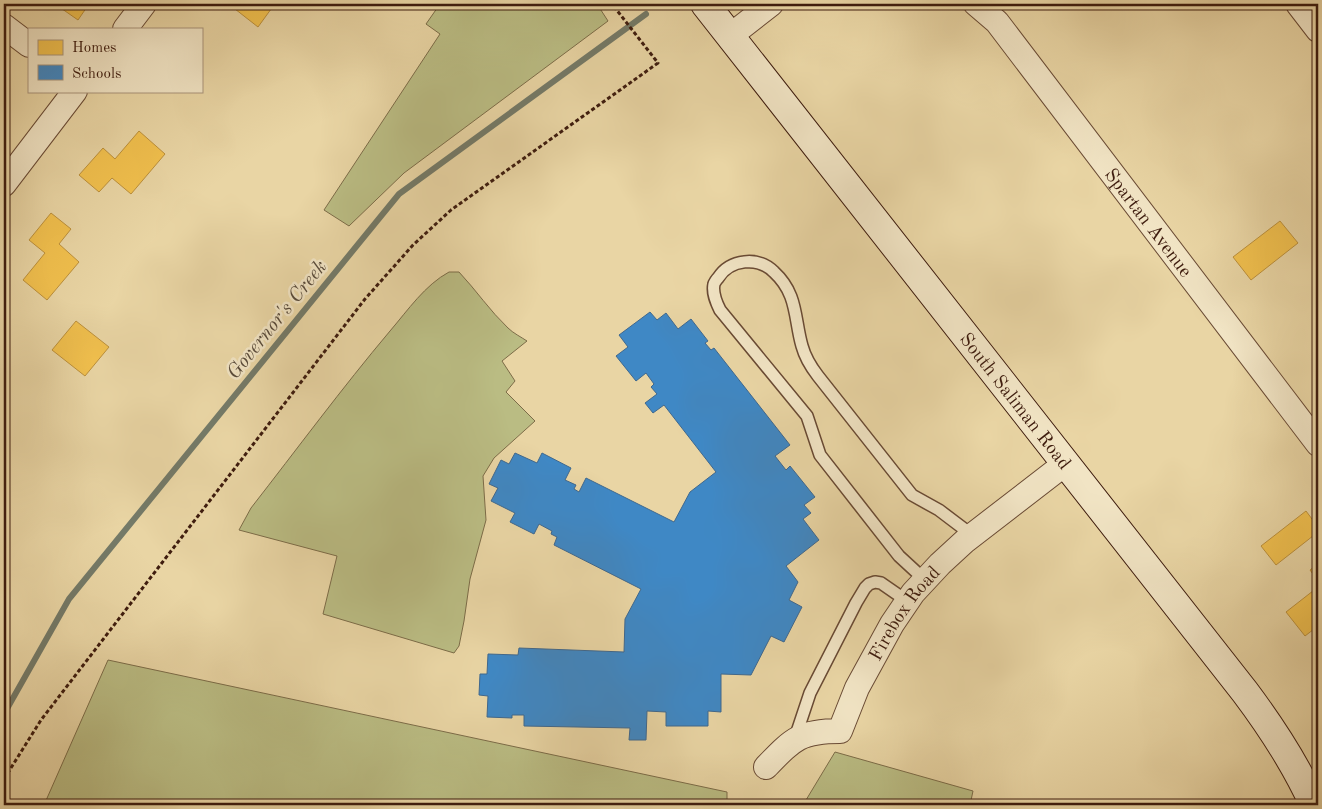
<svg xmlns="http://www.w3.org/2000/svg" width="1322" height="809" viewBox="0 0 1322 809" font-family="'Old Standard TT',serif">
  <rect width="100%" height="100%" fill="#e9d5a4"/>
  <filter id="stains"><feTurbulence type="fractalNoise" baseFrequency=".004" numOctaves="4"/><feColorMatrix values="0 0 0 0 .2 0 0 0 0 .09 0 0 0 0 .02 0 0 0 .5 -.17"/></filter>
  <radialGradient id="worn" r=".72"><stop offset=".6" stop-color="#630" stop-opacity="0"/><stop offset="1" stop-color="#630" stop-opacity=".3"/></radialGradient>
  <g fill="#babc83" stroke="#7c6c48">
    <polygon points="440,4 597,4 608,21 404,173 349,226 324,210 440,34 426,24"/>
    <path d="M449 272H459C476 290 490 311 508 328 513 333 521 337 527 341L502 361 515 381 506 392 535 421 494 458 483 476 486 520 470 579 464 621 459 646 454 653 323 614 337 556 239 530 251 508C297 449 342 388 390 331 408 310 425 285 449 272Z"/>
    <polygon points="108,660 727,792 727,805 44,805"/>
    <polygon points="835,752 973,791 970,805 803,805"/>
  </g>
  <g fill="#f2c14e" stroke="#bc903b">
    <polygon points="55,4 89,4 78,20"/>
    <polygon points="239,4 283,4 279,9 274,5 258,27 235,9"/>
    <polygon points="139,131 165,154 131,194 112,178 99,192 79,175 103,148 115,159"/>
    <polygon points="51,213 71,229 59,244 79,262 47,300 23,280 45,253 29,240"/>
    <polygon points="1280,221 1298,243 1251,280 1233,257"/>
    <polygon points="76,321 109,347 85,376 52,350"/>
    <polygon points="1306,511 1318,527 1318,532 1276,565 1261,546"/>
    <polygon points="1318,564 1318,581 1310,570"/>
    <polygon points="1318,587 1318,626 1305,636 1286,612"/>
  </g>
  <polygon fill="#3f88c5" stroke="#3f688e" points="650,312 657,320 666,313 678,329 691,319 708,341 705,343 711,350 714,348 790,445 775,456 786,470 790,466 815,497 804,505 811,513 803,519 819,540 786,566 798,582 789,600 802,607 784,642 771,636 751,675 721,674 721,712 708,711 708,726 666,726 666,712 647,711 646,740 629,740 630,728 524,726 524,715 512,715 512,718 487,717 488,696 479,695 480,674 487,674 488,654 518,655 519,648 624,652 625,619 641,589 554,545 557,537 551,534 552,531 539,524 534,534 510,522 515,513 491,501 498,488 489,484 501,460 509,464 515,453 537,463 542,453 571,468 565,480 576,485 574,489 579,492 586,478 674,522 690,492 716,472 664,405 653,413 645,403 657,394 651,387 654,384 646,373 636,381 616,356 628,347 619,335"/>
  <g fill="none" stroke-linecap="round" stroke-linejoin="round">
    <polyline stroke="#747a68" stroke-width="6" points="4,714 69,599 399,194 646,14"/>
    <g stroke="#694a34" stroke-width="14">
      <g id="service">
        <path d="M925 580 899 556 820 455 807 416 720 310C716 302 712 293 714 284 714 283 717 279 718 278 730 259 758 256 774 272 798 294 794 318 802 346 805 357 811 367 818 376L912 495 939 510 972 535"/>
        <polyline points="795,738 810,693 856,603 865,588 869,584 875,582 881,583 907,601"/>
      </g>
    </g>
    <g stroke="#694a34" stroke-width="26">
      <g id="minor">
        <path id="s1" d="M976 4 997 22 1318 444"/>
        <polyline points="1298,4 1318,30"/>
        <polyline points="4,26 29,45"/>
        <polyline points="125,29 144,4"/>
        <polyline points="730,36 771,4"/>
        <polyline points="4,184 75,91"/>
        <path id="s2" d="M766 767C793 739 800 731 840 731L857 688 892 624 913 593 940 564 965 541 1066 463"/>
      </g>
    </g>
    <g stroke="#3e1c0e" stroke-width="30">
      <g id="secondary">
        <path id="s3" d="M705 4 1245 692C1272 728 1296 765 1314 805"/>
      </g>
    </g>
    <polyline stroke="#3e1c0e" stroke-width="3" stroke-dasharray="4 2.5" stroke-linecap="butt" points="4,779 41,720 365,299 413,245 451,210 658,63 612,4"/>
    <use href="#service" stroke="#f1e4c4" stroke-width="11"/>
    <use href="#minor" stroke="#f1e4c4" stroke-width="24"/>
    <use href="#secondary" stroke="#f1e4c4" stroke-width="28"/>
  </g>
  <g text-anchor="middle" stroke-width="5" stroke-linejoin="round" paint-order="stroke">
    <g font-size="19" fill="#3e1c0e" stroke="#f1e4c4">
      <text dy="7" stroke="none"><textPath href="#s1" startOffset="279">Spartan Avenue</textPath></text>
      <text dy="7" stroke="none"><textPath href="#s3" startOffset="504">South Saliman Road</textPath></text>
      <text dy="7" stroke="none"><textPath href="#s2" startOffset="221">Firebox Road</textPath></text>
    </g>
    <g font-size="20" font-style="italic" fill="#594b3b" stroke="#f1e4c4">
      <text transform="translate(276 319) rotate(-51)" y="7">Governor's Creek</text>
    </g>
  </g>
  <rect width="1322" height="809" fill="none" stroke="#e9d5a4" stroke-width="20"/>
  <rect x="5" y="5" width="1312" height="799" fill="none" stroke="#3e1c0e" stroke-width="2.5"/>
  <rect x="10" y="10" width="1302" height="789" fill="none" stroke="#3e1c0e"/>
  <rect x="28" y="28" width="175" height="65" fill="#f1e4c4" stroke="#a9947b"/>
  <rect x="38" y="40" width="25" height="15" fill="#f2c14e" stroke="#a9947b"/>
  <text x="72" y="52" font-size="15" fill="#3e1c0e">Homes</text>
  <rect x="38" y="65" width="25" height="15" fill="#3f88c5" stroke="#a9947b"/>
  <text x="72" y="78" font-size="15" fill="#3e1c0e">Schools</text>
  <rect width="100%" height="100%" filter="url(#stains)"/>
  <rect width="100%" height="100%" fill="url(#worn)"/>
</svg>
